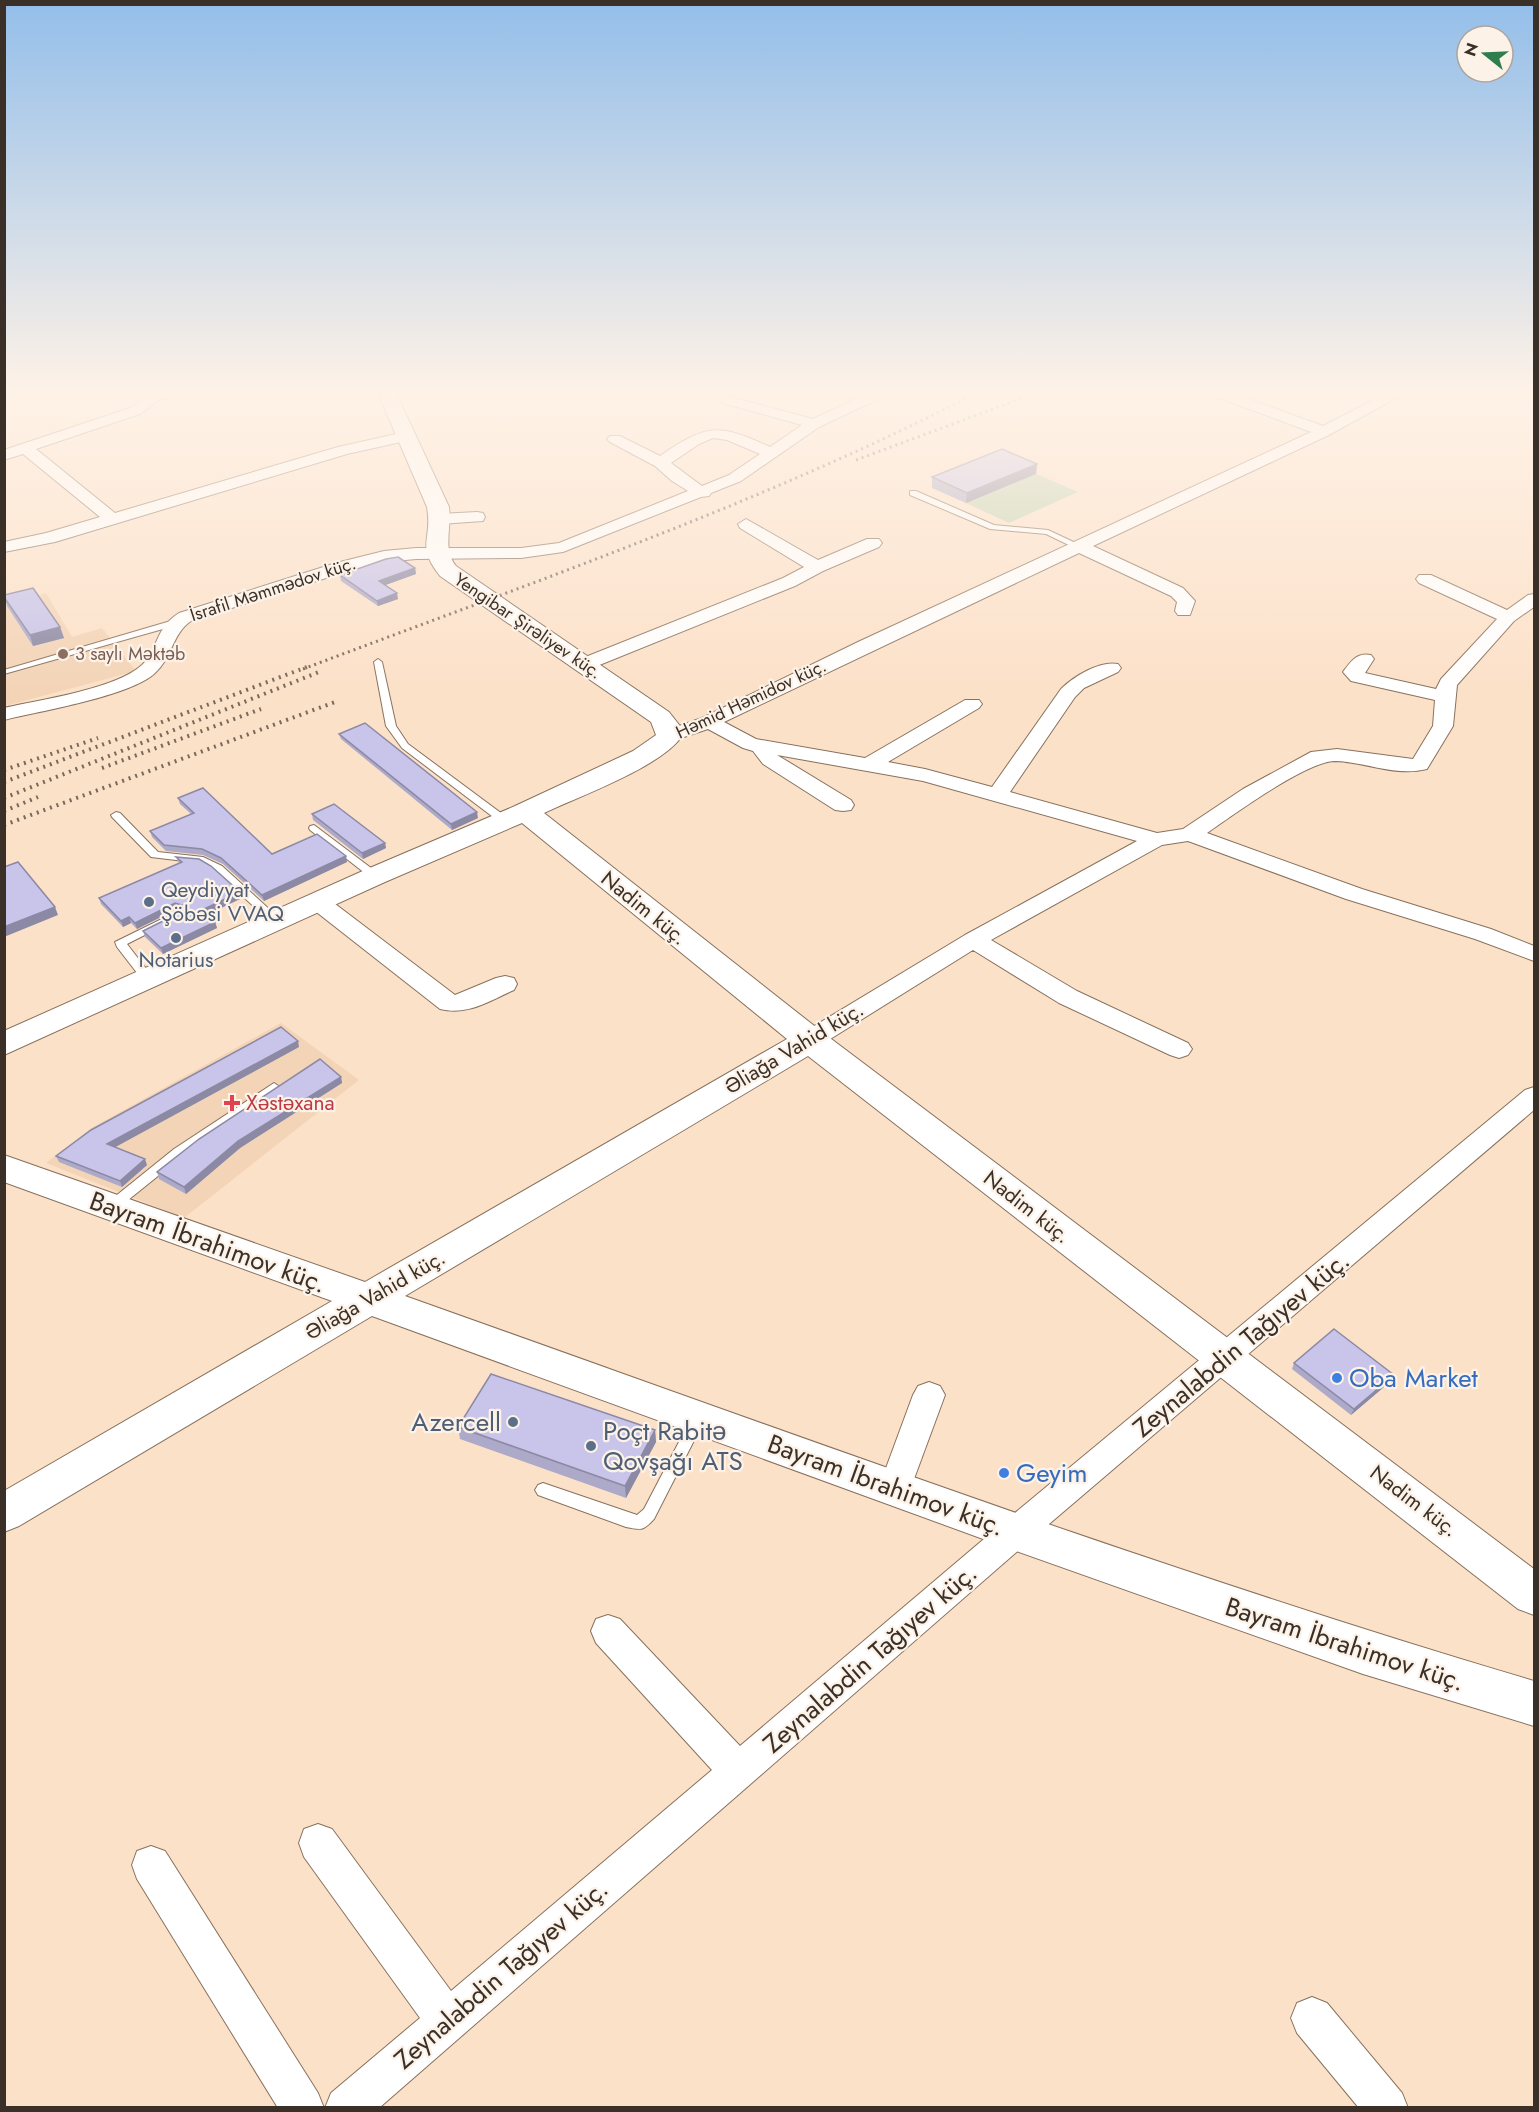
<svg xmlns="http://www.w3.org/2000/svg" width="1539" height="2112" viewBox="0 0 1539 2112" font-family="Jost,sans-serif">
  <rect width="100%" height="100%" fill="#fce1c9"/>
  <g fill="#f3d4b7">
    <polygon points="46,593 72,637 102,628 136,671 5,706 5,605"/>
    <polygon points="281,1023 359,1080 184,1218 46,1163 93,1127"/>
  </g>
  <polygon fill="#c1d3b2" points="1036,474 1078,492 1009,523 966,503"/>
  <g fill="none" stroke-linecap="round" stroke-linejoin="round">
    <g stroke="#88715c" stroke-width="2">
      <g id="lane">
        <polygon points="910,491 916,491 994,525 1048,530 1082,546 1075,548 1046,534 990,529 910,495"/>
        <polygon points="174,620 177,621 177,625 4,674 4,670"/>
        <polygon points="378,659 382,662 396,726 408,744 509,819 509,823 501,823 402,748 386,726 374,662"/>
        <polygon points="116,812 120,813 158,852 203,857 222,866 280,919 281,921 280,923 272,923 214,870 201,863 151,857 112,817 111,815"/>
        <polygon points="314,825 379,874 380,876 379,878 371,878 310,830 309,828 310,826"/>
        <polygon points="178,911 182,912 183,914 182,916 127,944 154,979 148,983 144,982 117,947 115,942"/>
        <polygon points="274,1083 280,1087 278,1090 184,1155 117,1209 107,1209 105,1206 107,1203 174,1149"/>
        <path d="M698 1413 703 1415 705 1419 654 1519C643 1531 642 1530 626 1527L538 1495 535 1490 538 1485 543 1483 637 1515 644 1509 693 1415Z"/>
      </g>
    </g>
    <g stroke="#88715c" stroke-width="2">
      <g id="street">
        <polygon points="153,393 175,393 173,396 157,401 140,414 36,449 115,513 338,447 405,432 413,437 410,440 347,454 55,542 4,552 4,542 46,533 100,517 23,454 4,460 4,450 130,408"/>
        <path d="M869 393H887L885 396 819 427 741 481 711 493 709 496 701 497 563 552 521 558 416 559 384 562 348 571 191 621C172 634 172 658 155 673 131 696 40 711 4 720V708C39 700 116 689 142 665 159 649 154 629 179 613L336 563 384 551 416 548H521L559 543 688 491 672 481 655 466 610 442 607 439 610 436H620L660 456C707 424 718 423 770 447L802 425 722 403 720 400 722 397 727 396 813 419ZM713 438 727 440 760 454 729 475 702 486 671 463 699 444Z"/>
        <path d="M1212 393H1232L1323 426 1387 393H1405L1329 435 1093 546 1183 588 1195 601 1190 615H1178L1175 611 1177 602 1171 596 1079 553 724 722 756 739 865 758 965 700H979L982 704 979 708 888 762 925 769 992 787 1061 689C1073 677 1100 660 1118 664L1121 668 1118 672 1084 688 1075 697 1010 792 1157 833 1183 829 1243 789 1311 752 1337 749 1413 759 1433 726 1435 700 1351 681 1343 672C1351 661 1357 652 1371 655L1374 659 1365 673 1436 689 1441 679 1497 619 1419 583 1416 579 1419 575H1431L1507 610 1528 595 1534 594V607L1514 621 1457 685 1453 726 1427 769C1396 777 1366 762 1335 761 1307 761 1233 815 1207 833L1362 889 1491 929 1534 946V961L1475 939 1346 899 1188 841 1162 845 991 940 1077 991 1188 1043 1192 1049 1188 1055 1179 1058 1170 1055 1059 1003 973 950 819 1046 810 1049 801 1046 797 1040 801 1034 965 935 1137 841 923 781 777 755 851 800 854 805 851 810 843 811 835 810 763 764 753 751 743 748 708 729 669 742 662 740 659 736 662 732 702 718 858 642 1311 432 1214 396Z"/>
        <polygon points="477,512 483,513 485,517 483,521 440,524 432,519 440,514"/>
        <polygon points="746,519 818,560 867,539 879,539 882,543 879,547 823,571 795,586 592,668 578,668 575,664 578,660 783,578 804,567 740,528 738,524"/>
        <path d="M318 895 326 897 455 995 496 978 505 976 514 978 517 984 514 990C489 1001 468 1016 440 1009L310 907 307 902 310 897Z"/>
        <polygon points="1534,1087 1534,1110 1028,1542 379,2108 325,2108 331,2093 420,2018 304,1857 299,1843 304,1829 318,1824 332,1829 451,1991 712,1770 596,1643 591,1631 596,1619 608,1615 620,1619 740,1746 1004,1522 1525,1090"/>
        <polygon points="929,1382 940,1386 945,1395 911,1487 907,1497 895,1501 883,1497 879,1487 913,1395 918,1386"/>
        <polygon points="151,1846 165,1851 318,2093 324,2108 278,2108 137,1879 132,1865 137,1851"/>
        <polygon points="1312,1997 1327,2003 1402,2093 1408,2108 1359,2108 1297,2033 1291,2018 1297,2003"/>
      </g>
    </g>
    <g stroke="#88715c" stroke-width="2">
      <path id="secondary" d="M378 393H396L449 507C452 528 442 549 456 566L669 712 680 726 682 736C661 767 580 796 544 813L822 1032 1534 1569V1615L1518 1609 808 1056 405 1296C780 1429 1153 1568 1534 1681V1726L1363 1674 1016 1551 372 1316 19 1526 4 1532V1491L332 1301 4 1182V1155L365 1282 787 1039 522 823 385 882 4 1055V1031L365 870 515 806 633 751 656 735 651 722 440 576C415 544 433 541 427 507Z"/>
    </g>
    <polyline stroke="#a99584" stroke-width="2" stroke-dasharray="3 3" stroke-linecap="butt" points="118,393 128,397"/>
    <use href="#lane" fill="#fff" fill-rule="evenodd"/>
    <use href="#street" fill="#fff" fill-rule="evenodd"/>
    <use href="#secondary" fill="#fff" fill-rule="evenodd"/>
    <g stroke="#78695b" stroke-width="3" stroke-dasharray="2 4" stroke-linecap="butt">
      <polyline points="856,460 1036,393"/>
      <path d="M303 669C530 583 761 504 977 393"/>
    </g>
    <g stroke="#78695b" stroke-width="4" stroke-dasharray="2 5" stroke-linecap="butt">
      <polyline points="102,768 261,709"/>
      <polyline points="4,770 98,738"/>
      <polyline points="4,782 307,667"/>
      <polyline points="4,798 319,672"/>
      <polyline points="4,811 38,797"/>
      <polyline points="4,825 335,702"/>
    </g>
  </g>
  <g fill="#aca9c9">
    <polygon points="1037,464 1036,474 966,503 932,488 932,477"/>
    <polygon points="415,568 416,574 385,585 398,599 378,606 341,581 340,575"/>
    <polygon points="4,595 60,627 64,638 33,646 7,606 4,598"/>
    <polygon points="339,734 478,818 452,830 341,739"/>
    <polygon points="178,798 272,854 347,862 264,901 223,864 203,855 166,851 152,837 150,831 191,814 180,804"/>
    <polygon points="312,814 385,843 386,848 363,859 313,820"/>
    <polygon points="176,857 240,892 242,898 207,915 215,922 217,928 163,954 145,937 143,931 181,912 181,910 177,909 137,929 131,923 123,927 101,904 99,898 179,863"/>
    <polygon points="299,1047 115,1147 147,1165 122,1187 59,1162 56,1156"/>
    <polygon points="341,1077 342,1083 240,1148 186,1194 159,1179 157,1172"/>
    <polygon points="1294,1363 1391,1381 1351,1415 1292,1369"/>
    <polygon points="458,1427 655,1430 656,1442 626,1498 460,1439"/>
  </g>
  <g fill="#8c89a4">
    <polygon points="1037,464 1036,474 966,503 967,493"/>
    <polygon points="415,568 416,574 380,587 379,581"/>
    <polygon points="397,593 398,599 378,606 377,601"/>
    <polygon points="60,627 64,638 33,646 30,635"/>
    <polygon points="477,812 478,818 452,830 451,824"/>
    <polygon points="385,843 386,848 363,859 362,853"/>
    <polygon points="346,856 347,862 264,901 262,895"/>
    <polygon points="240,892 242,898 204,916 202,910"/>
    <polygon points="175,903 177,909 137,929 135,923"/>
    <polygon points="55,907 58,915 4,937 4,927"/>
    <polygon points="129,917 131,923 123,927 121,921"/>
    <polygon points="215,922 217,928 163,954 161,948"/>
    <polygon points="298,1041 299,1047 110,1150 107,1144"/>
    <polygon points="341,1077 342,1083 240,1148 186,1194 184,1187 238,1141"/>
    <polygon points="145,1159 147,1165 122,1187 120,1181"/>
    <polygon points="1394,1375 1391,1381 1351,1415 1354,1409"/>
    <polygon points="655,1430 656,1442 626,1498 625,1486"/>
  </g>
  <g fill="#c8c4ea" stroke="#8c89a4" stroke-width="1.5">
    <polygon points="1002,449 1037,464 967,493 932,477"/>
    <polygon points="398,557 415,568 379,581 397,593 377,601 340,575 386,559"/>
    <polygon points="33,588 60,627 30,635 4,597 4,595"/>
    <polygon points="365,723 477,812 451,824 339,734"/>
    <polygon points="203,788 272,854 317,834 346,856 262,895 221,858 202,849 164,845 150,831 194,813 178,798"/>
    <polygon points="334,804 385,843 362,853 312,814"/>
    <polygon points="176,857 199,859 211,866 240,892 202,910 215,922 161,948 143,931 181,912 182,905 175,903 135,923 129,917 121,921 99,898 182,862"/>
    <polygon points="18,862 55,907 4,927 4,867"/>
    <polygon points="281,1027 298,1041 107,1144 145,1159 120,1181 56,1156 91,1130"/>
    <polygon points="320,1059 341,1077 238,1141 184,1187 157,1172 199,1139"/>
    <polygon points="1334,1329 1394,1375 1354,1409 1294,1363"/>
    <polygon points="491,1374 655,1430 625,1486 458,1427"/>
  </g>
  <linearGradient id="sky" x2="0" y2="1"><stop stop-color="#93beea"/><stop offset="0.57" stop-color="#fef2e7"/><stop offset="1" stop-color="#fef2e7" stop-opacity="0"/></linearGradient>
  <rect width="1539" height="689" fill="url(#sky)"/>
  <circle fill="#8d6e63" stroke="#fcf2e8" stroke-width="2" cx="63" cy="654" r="6"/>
  <g fill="#5c6f8a" stroke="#fcf2e8" stroke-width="2">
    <circle cx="149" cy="902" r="6"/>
    <circle cx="176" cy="938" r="6"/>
    <circle cx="513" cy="1422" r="6"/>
    <circle cx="591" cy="1446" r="6"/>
  </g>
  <path fill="#e0444e" stroke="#fcf2e8" stroke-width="2" d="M229 1094h6v6h6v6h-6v6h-6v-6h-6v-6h6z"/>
  <g fill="#3f7fe0" stroke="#fcf2e8" stroke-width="2">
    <circle cx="1337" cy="1378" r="6"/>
    <circle cx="1004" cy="1473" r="6"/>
  </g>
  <g text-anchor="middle" stroke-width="4.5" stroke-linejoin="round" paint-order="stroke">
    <g font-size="18" fill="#3a3027" stroke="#fcf2e8">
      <text transform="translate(273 589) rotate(-18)" y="6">İsrafil Məmmədov küç.</text>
      <text transform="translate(528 626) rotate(34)" y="6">Yengibar Şirəliyev küç.</text>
      <text transform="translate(751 699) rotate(-25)" y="6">Həmid Həmidov küç.</text>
    </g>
    <g font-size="18" fill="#785e54" stroke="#fcf2e8" text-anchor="start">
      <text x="75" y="660">3 saylı Məktəb</text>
    </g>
    <g font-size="21" fill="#4e5e75" stroke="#fcf2e8" text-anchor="start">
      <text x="161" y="897">Qeydiyyat<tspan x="161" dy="24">Şöbəsi VVAQ</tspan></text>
      <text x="176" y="967" text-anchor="middle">Notarius</text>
    </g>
    <g font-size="21" fill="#3a3027" stroke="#fcf2e8">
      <text transform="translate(644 908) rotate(39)" y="7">Nadim küç.</text>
      <text transform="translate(794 1048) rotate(-31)" y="7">Əliağa Vahid küç.</text>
      <text transform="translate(1027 1207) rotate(38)" y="7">Nadim küç.</text>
      <text transform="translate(375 1295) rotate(-30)" y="7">Əliağa Vahid küç.</text>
      <text transform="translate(1414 1501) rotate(37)" y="7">Nadim küç.</text>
    </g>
    <g font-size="21" fill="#be3a42" stroke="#fcf2e8" text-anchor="start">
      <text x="246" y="1110">Xəstəxana</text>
    </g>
    <g font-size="26" fill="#3a3027" stroke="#fcf2e8">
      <text transform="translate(208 1242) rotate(20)" y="9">Bayram İbrahimov küç.</text>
      <text transform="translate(1241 1344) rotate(-40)" y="9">Zeynalabdin Tağıyev küç.</text>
      <text transform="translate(886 1485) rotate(20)" y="9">Bayram İbrahimov küç.</text>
      <text transform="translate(1345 1644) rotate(18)" y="9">Bayram İbrahimov küç.</text>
      <text transform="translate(870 1658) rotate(-41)" y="9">Zeynalabdin Tağıyev küç.</text>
      <text transform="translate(501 1974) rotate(-41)" y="9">Zeynalabdin Tağıyev küç.</text>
    </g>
    <g font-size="26" fill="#366cbe" stroke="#fcf2e8" text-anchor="start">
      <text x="1349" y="1387">Oba Market</text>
      <text x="1016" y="1482">Geyim</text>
    </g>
    <g font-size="26" fill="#4e5e75" stroke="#fcf2e8" text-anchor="end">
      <text x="501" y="1431">Azercell</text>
      <text x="603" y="1440" text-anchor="start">Poçt Rabitə<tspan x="603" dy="30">Qovşağı ATS</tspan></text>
    </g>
  </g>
  <rect width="1539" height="2112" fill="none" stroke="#3a3027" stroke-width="12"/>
  <g transform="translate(1485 54) rotate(288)"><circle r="28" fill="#fcf2e8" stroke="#aea49b" stroke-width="1.5"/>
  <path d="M0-4.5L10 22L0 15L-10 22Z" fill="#2d7d4d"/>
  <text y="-9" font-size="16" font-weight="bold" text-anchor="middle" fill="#3a3027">N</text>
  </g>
</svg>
